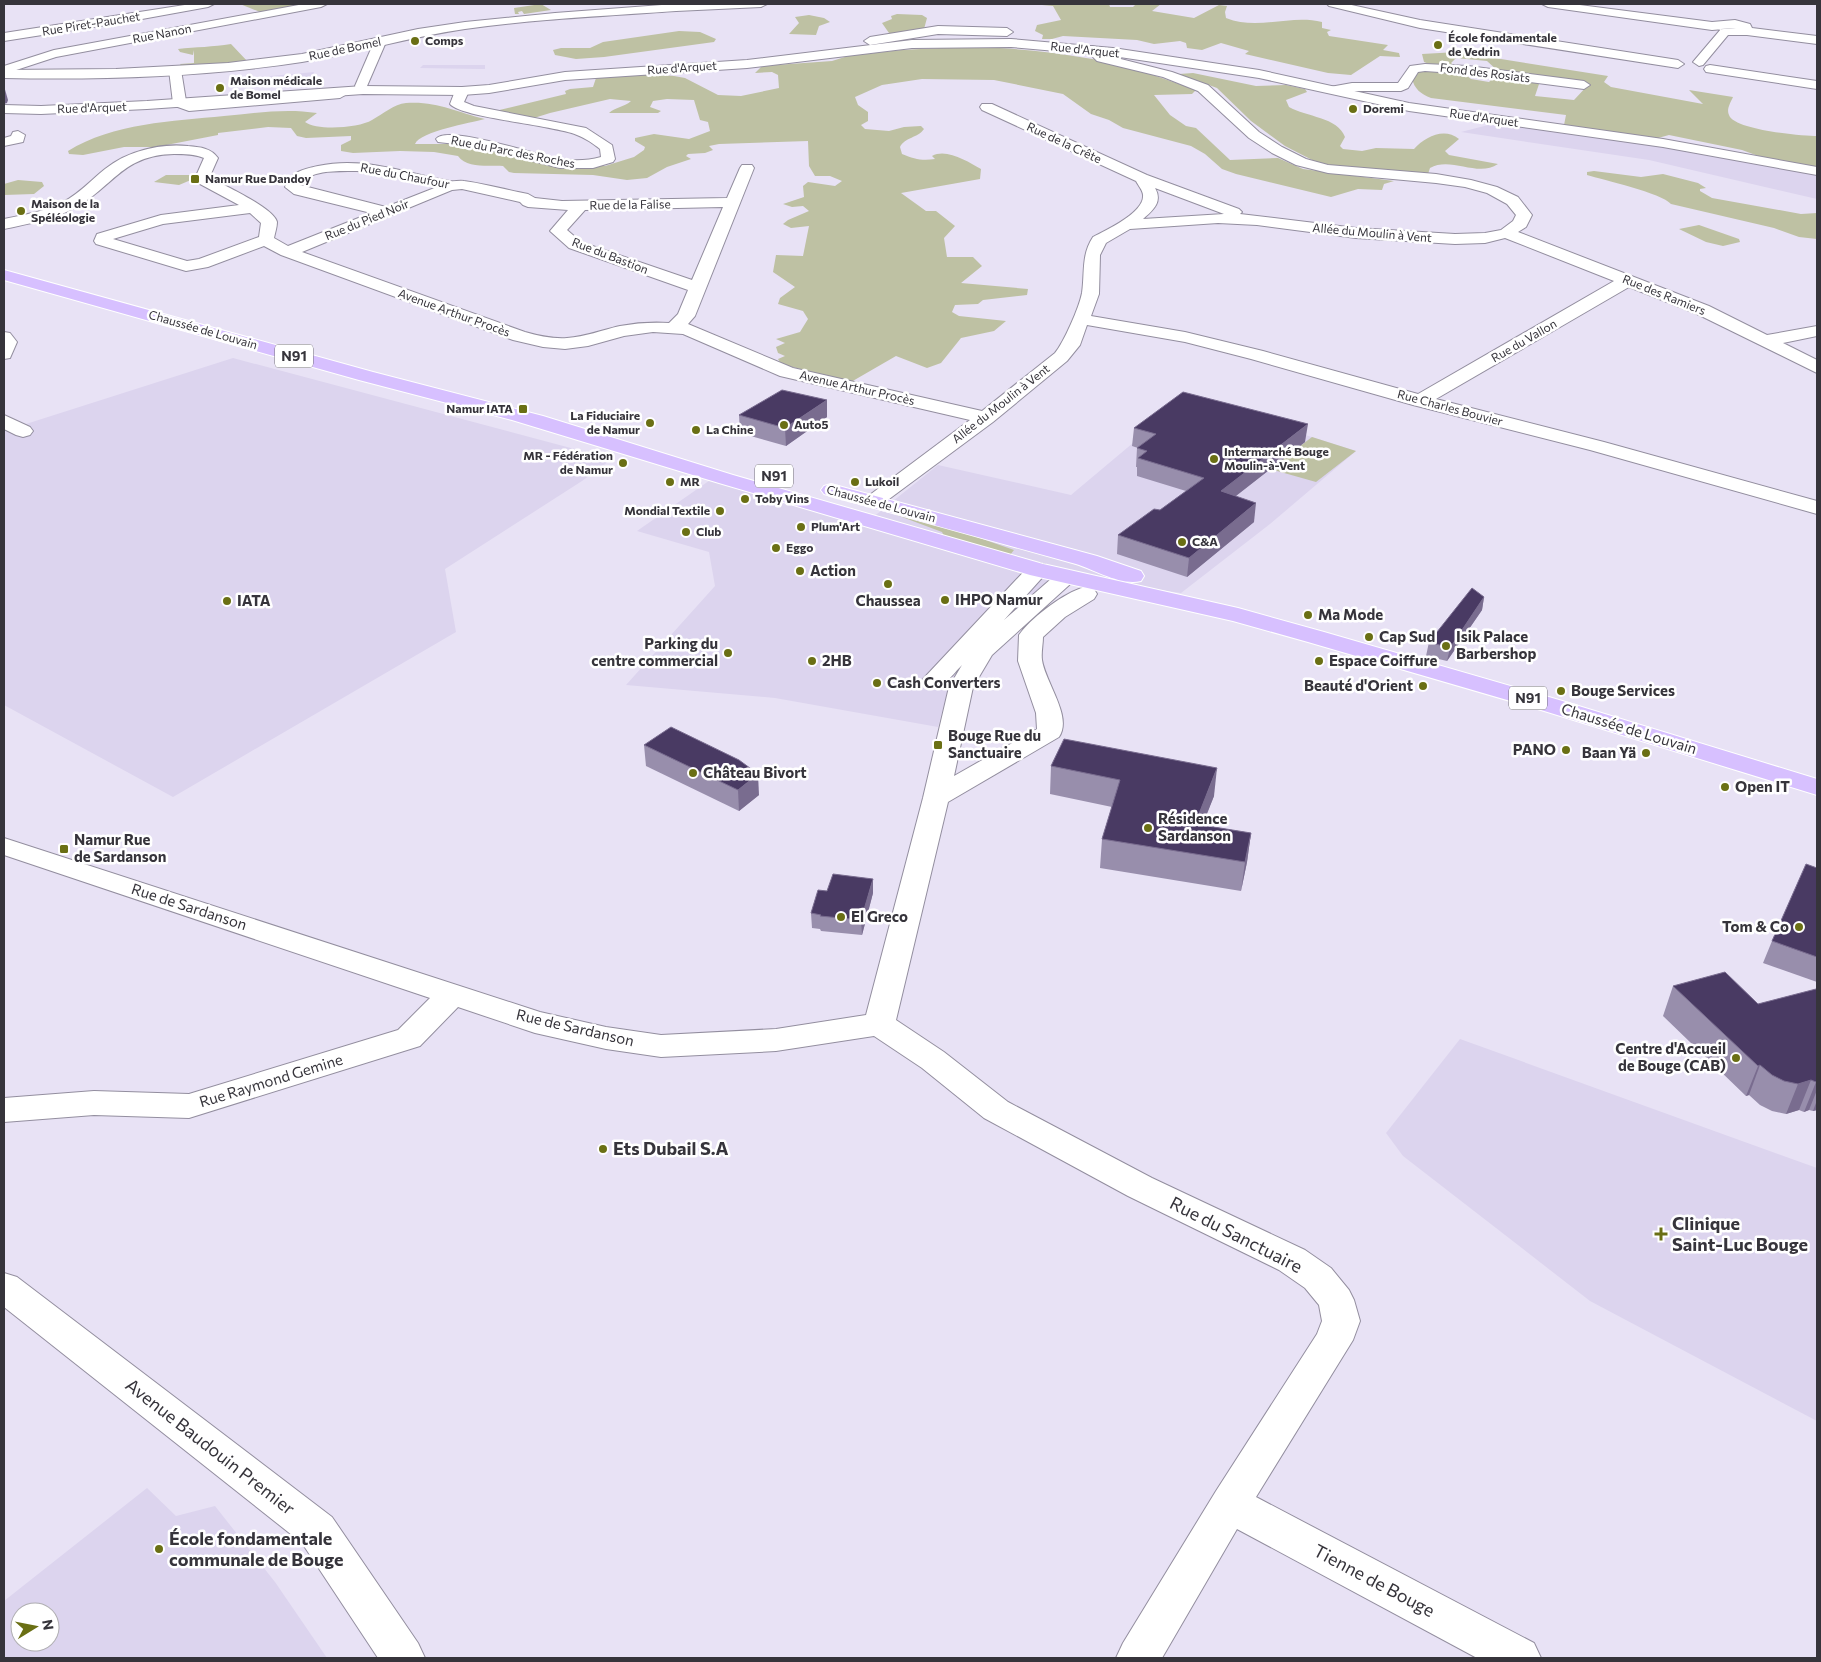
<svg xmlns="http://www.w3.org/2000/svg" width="1821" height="1662" viewBox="0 0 1821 1662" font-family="Commissioner,sans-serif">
  <rect width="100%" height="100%" fill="#e8e2f5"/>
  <g fill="#dcd4ee" fill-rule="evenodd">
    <polygon points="423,65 485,65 485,69 479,69 420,68"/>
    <polygon points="314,72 311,80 260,83 260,77"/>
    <polygon points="1500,122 1663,147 1817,175 1817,199 1649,160 1461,132"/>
    <polygon points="233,358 612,459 582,481 445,569 456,632 173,797 4,705 4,431"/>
    <polygon points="1177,406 1280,427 1356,451 1270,524 1181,593 1067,577 982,651 948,690 938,727 775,698 626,685 715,586 709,552 637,531 716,476 867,522 938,465 1071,495"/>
    <polygon points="1460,1039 1817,1168 1817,1421 1590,1301 1403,1156 1386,1133"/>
    <path d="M147 1488 176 1516 215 1506 275 1582 327 1658H4V1601ZM20 1612H50V1642H20Z"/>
  </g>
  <g fill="#bec1a3" fill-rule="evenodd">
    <polygon points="240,4 308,4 260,12"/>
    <polygon points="541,4 551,10 524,14 522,11 518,12 519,14 515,14 514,8"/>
    <path d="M1031 4H1109L1110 7H1133L1136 4H1161L1152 11 1194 18 1219 5 1227 6 1225 12 1226 18C1258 31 1290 14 1322 22V28L1331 30 1327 32 1329 36 1388 45 1383 50 1399 53 1400 57 1380 56 1351 75 1328 73 1245 54 1249 51 1221 43 1202 50 1187 48 1186 43 1180 41 1154 44 1137 40 1063 36 1052 39H1042L1043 35 1035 31 1037 25 1061 20 1053 6Z"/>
    <polygon points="897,14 922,15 927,18 924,29 898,34 889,33 882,23 892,19 891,16"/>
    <polygon points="809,15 824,18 830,22 819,26 816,35 789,34 799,23 795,17"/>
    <polygon points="679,31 700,32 716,39 714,42 604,57 576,59 555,55 553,50 561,48 590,48 603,42"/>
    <path d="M231 44 248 62 183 68 180 64 194 63V50L193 55 180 52 178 49C196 47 213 47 231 44Z"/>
    <path d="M961 47C1003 47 1045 51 1086 58 1123 63 1162 78 1196 90L1192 94 1154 95 1170 115 1186 126 1196 128 1230 160 1278 158 1303 169 1394 181 1384 184 1382 190 1358 189 1331 197 1236 174 1222 169 1205 154 1191 146 1123 128 1109 120 1091 114 1063 94 994 80 922 79 882 85 855 97 858 105 868 112V121L861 125 865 129 889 131 904 127 921 126 924 129C918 138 905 137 900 147L902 154C914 159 922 161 935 159L932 156C947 148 968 162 981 169L980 179 901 193 926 211H936L955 226 944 238 947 257H973L982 266 961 283 1028 289 1027 295 983 300 978 304 955 305 952 312 959 316 1006 321 994 331 961 338 941 363 927 368 896 356 851 382 781 364 778 359 785 356 778 353 776 347 785 343 776 339 800 332 808 319 803 311 778 304 780 298 795 287 773 272 776 255 803 256 809 226 791 228 783 224 788 220 809 211 803 206 792 207 783 204 804 197 803 186 808 182 835 186 842 181 830 176H815L809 166 808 141 719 144 709 146 713 150 705 153 688 154 686 156 691 159 667 167 647 178 627 180 593 175 514 173 509 172 503 166C489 165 467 169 458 156L434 152 400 151 353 153 341 151V145L351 140V136L306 138 297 136 291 128 268 127 218 133V135L156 147H124L83 155 69 154 68 151C113 123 173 121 224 116 255 113 286 108 317 113L305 122C317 131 359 128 372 120 383 114 394 104 406 103 438 101 455 112 485 119 470 123 421 131 415 144H462L538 162 561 159 605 166 634 157 644 150 645 147 635 141V138L654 134 689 139 710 131 708 122 700 120 694 100 667 99 653 101 650 107 661 111 658 113H609C615 107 625 107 631 101L610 99 550 113 534 118 491 112 566 94 565 91 570 89 593 87 596 78 647 74 674 76 685 78 718 95 741 96 779 88 778 75 772 72 755 73 762 66 832 61 848 56 901 50Z"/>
    <path d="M1457 52 1608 76 1604 82 1611 87 1703 104 1689 90 1733 97C1731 102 1726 109 1729 115 1734 130 1802 136 1817 136V167L1761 157 1742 150 1669 135 1658 138 1564 125 1566 115 1431 98C1421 94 1414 89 1412 78L1420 70 1439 68 1424 62 1422 54ZM1456 58 1487 61 1499 72 1489 82 1471 79 1451 63ZM1541 78 1588 85 1574 100 1535 96Z"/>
    <path d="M1193 73 1256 86 1286 85 1305 89 1307 92 1286 100 1289 107C1306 117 1338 117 1345 137L1340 146 1343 149 1362 151 1376 148 1414 149C1425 137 1444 127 1459 139L1445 151 1449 155 1498 164C1478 178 1451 156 1430 168L1428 174 1349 169 1316 162 1285 146 1251 121 1217 88 1179 74Z"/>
    <path d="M1594 171 1641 177 1663 174 1698 183 1706 188 1700 189V191L1712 198 1801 214 1817 213V239L1799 237 1774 228 1671 204C1662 193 1603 180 1587 175V172Z"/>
    <polygon points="166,175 196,175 198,177 179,185 154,182"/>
    <polygon points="18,180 42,182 44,186 34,194 4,195 4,184"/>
    <polygon points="1699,225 1739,239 1740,242 1723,246 1706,242 1679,229"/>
    <polygon points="1312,437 1356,451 1316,482 1270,469"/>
    <polygon points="894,514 948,527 1014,550 1010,555 944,536 942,532"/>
  </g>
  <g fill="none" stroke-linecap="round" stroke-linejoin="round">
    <g stroke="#938e9f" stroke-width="2">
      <g id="street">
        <polygon points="191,4 214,4 208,7 131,21 4,41 4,33"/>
        <polygon points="304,4 327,4 321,7 56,57 4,74 4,66 54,50"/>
        <polygon points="694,4 767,4 761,7 676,11 670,8 676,5"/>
        <polygon points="1327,4 1347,4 1420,20 1678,60 1684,64 1678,68 1420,28 1329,6"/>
        <polygon points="1542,4 1572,4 1712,22 1735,20 1750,24 1752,28 1817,36 1817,44 1747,35 1728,35 1703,65 1699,66 1693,62 1721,29 1736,28 1712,30 1548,7"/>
        <polygon points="938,26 1007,28 1013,32 1007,36 938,34 870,45 864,41 870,37"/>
        <polygon points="380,38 386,42 367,86 361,90 356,89 355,86 374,42"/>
        <path d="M1092 46 1096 47 1105 55 1172 72 1208 85 1259 132 1282 147 1306 159 1328 165 1436 174 1471 180 1497 187 1518 197 1532 215 1526 227 1518 232 1709 306 1767 335 1817 326V336L1783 343 1817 360V373L1697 314 1629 287 1436 399 1604 442 1817 501V514L1590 450 1413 405 1251 359 1185 342 1087 325 1080 345 1067 361 993 422 881 505 874 507 867 505 863 501 867 497 970 420 780 376 683 334 653 332 624 336 588 346 565 349 543 347 513 340 281 255 264 246 208 267 186 271 96 244 94 241 97 234 161 215 239 205 200 184 196 176 204 158C195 154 184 154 174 154 121 155 113 188 74 208 53 220 27 224 4 229V219C23 215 44 212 63 202 79 194 91 180 105 169 127 151 160 143 188 146 200 147 211 148 218 158L210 176 211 178C225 186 274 208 277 222 277 227 275 233 274 238L288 246 371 213 294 194 285 187C291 172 303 169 318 166 364 156 405 173 449 181 454 182 459 180 464 181 486 184 507 190 528 194L535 198 562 201 727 198 740 168 742 165H752L754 168 695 316 688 324 793 368 982 411 1055 353C1064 342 1079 308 1082 293 1085 273 1081 255 1093 237 1107 230 1145 212 1143 195 1143 191 1138 185 1136 181L982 110 980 107 982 104H992L1147 175 1239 209 1242 212 1240 214 1356 228 1455 234 1485 233 1501 230 1513 221 1516 215 1507 204 1487 193 1465 187 1436 183 1328 173 1296 165 1272 153 1249 138 1198 91 1163 77 1097 61 1086 50ZM357 171 384 174 437 187 386 207 300 185C309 169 341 171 357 171ZM1155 188 1224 214 1143 219C1153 210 1163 202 1155 188ZM462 189 520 202 523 205 528 207 568 210 550 231 569 248 688 290 678 314 669 323C653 322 636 323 620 326 602 330 585 337 567 338 553 339 539 336 525 332L302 252 452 190ZM723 207 692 280 581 242 567 230 585 210ZM250 213 261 223 259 237 199 259 187 261 113 239 163 224ZM1218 223 1257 225 1356 238 1455 244 1485 243 1505 238 1614 281 1418 394 1263 351 1185 332 1091 316 1099 294 1100 255 1106 243 1130 229Z"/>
        <polygon points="1425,64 1468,66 1584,81 1590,85 1584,89 1468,74 1425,71 1418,72 1408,88 1401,91 1352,91 1335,94 1328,90 1330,87 1352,83 1398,83 1410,66"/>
        <polygon points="1710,65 1817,81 1817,89 1706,72 1704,69 1706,66"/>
        <polygon points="175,66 181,70 186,101 191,103 340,90 347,94 340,98 189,111 175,106 173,103 169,70"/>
        <path d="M462 87 469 91 464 102 474 106 586 128 612 145 615 159 613 162 593 168H560L474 146 438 142 436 139C447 124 539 156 559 159 573 161 587 161 601 157L600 149C594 144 585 138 577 135 554 125 462 118 450 104L455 91Z"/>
        <polygon points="18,131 25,135 23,142 4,146 4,138 11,136 13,132"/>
        <polygon points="4,332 10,333 17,342 10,358 4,359"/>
        <polygon points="4,415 30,427 33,431 30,435 23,437 16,435 4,429"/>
        <path d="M1038 563 1046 565 1049 570 1004 620 1059 572 1067 570 1075 572 1078 577 992 655 973 687 954 776 1037 729 1036 713 1018 661 1019 635C1030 619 1060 596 1079 589 1084 587 1088 588 1094 589L1097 594 1094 599 1065 617 1043 637C1043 644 1041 653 1042 660 1045 682 1073 717 1059 737L948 802 896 1020 944 1052 1008 1102 1152 1178 1305 1250 1331 1268 1349 1290 1354 1300 1360 1321 1353 1340 1256 1497 1534 1643 1541 1658H1477L1237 1529 1162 1658H1116L1123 1643 1216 1491 1317 1334 1322 1321 1319 1305 1305 1288 1279 1270 1128 1196 984 1118 922 1068 874 1036 776 1051 661 1057 606 1049 535 1033 458 1007 420 1046 189 1118 94 1115 4 1122V1098L94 1091 189 1094 398 1030 430 998 4 855V838L540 1012 606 1027 661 1035 776 1029 866 1015 923 798 949 687 962 665C950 677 945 689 926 684L923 679 1030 565Z"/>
        <polygon points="4,1273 17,1277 332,1517 418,1643 425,1658 378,1658 302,1543 4,1307"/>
      </g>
    </g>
    <g stroke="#938e9f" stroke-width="2">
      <g id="secondary">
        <path d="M675 4H689L676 11C606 16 535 19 465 29 410 37 357 53 302 62 204 77 103 80 4 78V70L116 69 228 63 302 54 418 29 465 22 555 13Z"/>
        <polygon points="1011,39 1113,48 1259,70 1409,103 1663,139 1817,167 1817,175 1663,147 1409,111 1259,78 1113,56 1011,47 912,48 747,68 565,80 489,93 462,95 363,94 147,109 41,114 4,113 4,105 41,106 147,101 363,86 462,87 489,85 565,72 747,60 912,40"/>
      </g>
    </g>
    <g stroke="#fff" stroke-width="2">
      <g id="primary">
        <polygon points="4,270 373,372 543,416 733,475 1043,564 1238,608 1324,632 1559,700 1817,779 1817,795 1541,710 1308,642 1233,621 1030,575 719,483 512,420 359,380 4,280"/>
        <path d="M831 484 1097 556 1141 571 1144 576 1141 581C1121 586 1095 570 1076 564 992 541 908 518 824 494L821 490 824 486Z"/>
      </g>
    </g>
    <use href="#street" fill="#fff" fill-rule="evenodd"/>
    <use href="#secondary" fill="#fff" fill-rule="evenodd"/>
    <use href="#primary" fill="#d7c0ff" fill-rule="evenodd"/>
  </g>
  <g fill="#988eac">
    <polygon points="739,415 827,417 786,446 740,433"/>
    <polygon points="1134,428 1305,442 1236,496 1254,522 1187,577 1117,554 1118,535 1160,510 1186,491 1137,476 1137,467 1136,467 1137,448 1138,448 1132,446"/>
    <polygon points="1484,597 1482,610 1447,661 1426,656 1429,642"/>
    <polygon points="644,745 759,795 739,811 646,766"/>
    <polygon points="1051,766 1214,796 1202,825 1251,833 1247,862 1241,891 1100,868 1102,839 1112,807 1050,794"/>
    <polygon points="1817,868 1817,982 1763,963 1772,941"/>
    <polygon points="873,893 862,935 821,931 820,929 812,928 811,913"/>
    <polygon points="1673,986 1758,1004 1817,990 1817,1110 1813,1111 1809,1110 1804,1112 1799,1110 1786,1114 1772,1111 1760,1105 1749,1095 1746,1096 1663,1016"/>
  </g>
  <g fill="#796c8f">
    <polygon points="4,86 8,100 7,103 4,104"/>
    <polygon points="827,400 827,417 786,446 785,428"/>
    <polygon points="1308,424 1305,442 1219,509 1221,491"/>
    <polygon points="1256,503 1254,522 1187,577 1189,558"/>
    <polygon points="1484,597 1482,610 1447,661 1450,648"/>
    <polygon points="1217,768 1214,796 1192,852 1195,824"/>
    <polygon points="758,774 759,795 739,811 738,790"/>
    <polygon points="1251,833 1247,862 1241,891 1245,862"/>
    <polygon points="873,879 873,893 862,935 861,920"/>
    <polygon points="1760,1065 1749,1095 1746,1096 1758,1066"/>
    <polygon points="1811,1080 1799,1110 1786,1114 1798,1084"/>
    <polygon points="1816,1082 1817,1082 1817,1090 1809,1110 1804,1112"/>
    <polygon points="1817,1100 1817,1110 1813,1111"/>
  </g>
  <g fill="#493a63" stroke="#796c8f">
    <polygon points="782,390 827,400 785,428 739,415"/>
    <polygon points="1183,392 1308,424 1221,491 1256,503 1189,558 1118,535 1154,509 1160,510 1204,478 1138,458 1147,451 1137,448 1156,434 1134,428"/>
    <polygon points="1472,588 1484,597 1450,648 1429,642"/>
    <polygon points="671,727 739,760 758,774 738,790 644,745"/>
    <polygon points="1064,739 1217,768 1195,824 1251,833 1245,862 1102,839 1120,780 1051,766"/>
    <polygon points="1806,864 1817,868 1817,957 1772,941"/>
    <polygon points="833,874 873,879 861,920 820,916 821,915 811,913 818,890 827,891"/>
    <polygon points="1725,972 1758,1004 1816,989 1817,990 1817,1082 1816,1082 1811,1080 1798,1084 1784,1081 1772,1075 1760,1065 1758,1066 1673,986"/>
  </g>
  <g fill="#6a6f14" stroke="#fff" stroke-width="2">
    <circle cx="415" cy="41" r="5"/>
    <circle cx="1438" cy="45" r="5"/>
    <circle cx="220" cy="88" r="5"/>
    <circle cx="1353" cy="109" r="5"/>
    <rect x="190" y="174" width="10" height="10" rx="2.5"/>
    <circle cx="21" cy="211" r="5"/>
    <rect x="518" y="404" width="10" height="10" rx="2.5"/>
    <circle cx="650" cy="423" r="5"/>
    <circle cx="784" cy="425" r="5"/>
    <circle cx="696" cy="430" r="5"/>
    <circle cx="1214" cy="459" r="5"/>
    <circle cx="623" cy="463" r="5"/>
    <circle cx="670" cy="482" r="5"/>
    <circle cx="855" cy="482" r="5"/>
    <circle cx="745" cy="499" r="5"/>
    <circle cx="720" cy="511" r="5"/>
    <circle cx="801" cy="527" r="5"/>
    <circle cx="686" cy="532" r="5"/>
    <circle cx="1182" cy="542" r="5"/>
    <circle cx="776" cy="548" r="5"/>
    <circle cx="800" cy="571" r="5"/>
    <circle cx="888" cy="584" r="5"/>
    <circle cx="945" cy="600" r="5"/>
    <circle cx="227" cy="601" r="5"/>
    <circle cx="1308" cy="615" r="5"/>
    <circle cx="1369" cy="637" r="5"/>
    <circle cx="1446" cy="646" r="5"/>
    <circle cx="728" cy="653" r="5"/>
    <circle cx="812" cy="661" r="5"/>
    <circle cx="1319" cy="661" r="5"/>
    <circle cx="877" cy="683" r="5"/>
    <circle cx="1423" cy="686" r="5"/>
    <circle cx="1561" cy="691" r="5"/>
    <rect x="933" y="740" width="10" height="10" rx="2.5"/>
    <circle cx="1566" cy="750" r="5"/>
    <circle cx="1646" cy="753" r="5"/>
    <circle cx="693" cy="773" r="5"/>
    <circle cx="1725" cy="787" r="5"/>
    <circle cx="1148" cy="828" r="5"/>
    <rect x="59" y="844" width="10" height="10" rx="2.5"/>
    <circle cx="841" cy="917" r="5"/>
    <circle cx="1799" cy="927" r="5"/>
    <circle cx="1736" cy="1058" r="5"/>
    <circle cx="603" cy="1149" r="5"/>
    <path d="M1658.5 1226.5h5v5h5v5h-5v5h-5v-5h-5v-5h5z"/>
    <circle cx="159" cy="1549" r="5"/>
  </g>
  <g text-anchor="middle" stroke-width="5" stroke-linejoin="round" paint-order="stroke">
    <g font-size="12" fill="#36343b" stroke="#fff">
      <text transform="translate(91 24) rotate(-9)" y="4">Rue Piret-Pauchet</text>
      <text transform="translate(162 34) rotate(-11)" y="4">Rue Nanon</text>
      <text transform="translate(345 49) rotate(-12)" y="4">Rue de Bomel</text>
      <text transform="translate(1085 50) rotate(6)" y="4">Rue d'Arquet</text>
      <text transform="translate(682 68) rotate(-4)" y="4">Rue d'Arquet</text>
      <text transform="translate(1485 73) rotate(7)" y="4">Fond des Rosiats</text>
      <text transform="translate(92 108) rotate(-2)" y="4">Rue d'Arquet</text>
      <text transform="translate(1484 118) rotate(8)" y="4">Rue d'Arquet</text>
      <text transform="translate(1064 143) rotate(25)" y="4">Rue de la Crête</text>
      <text transform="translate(513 152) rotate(11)" y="4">Rue du Parc des Roches</text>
      <text transform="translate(405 176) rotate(11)" y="4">Rue du Chaufour</text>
      <text transform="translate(630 205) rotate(-1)" y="4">Rue de la Falise</text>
      <text transform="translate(367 220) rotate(-22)" y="4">Rue du Pied Noir</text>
      <text transform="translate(1372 233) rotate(5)" y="4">Allée du Moulin à Vent</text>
      <text transform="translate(610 256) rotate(21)" y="4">Rue du Bastion</text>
      <text transform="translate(1664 295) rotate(22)" y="4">Rue des Ramiers</text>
      <text transform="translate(454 313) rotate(20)" y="4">Avenue Arthur Procès</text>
      <text transform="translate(203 330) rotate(16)" y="4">Chaussée de Louvain</text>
      <text transform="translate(1524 341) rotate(-30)" y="4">Rue du Vallon</text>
      <text transform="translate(857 388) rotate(13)" y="4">Avenue Arthur Procès</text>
      <text transform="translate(1001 404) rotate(-38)" y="4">Allée du Moulin à Vent</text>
      <text transform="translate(1450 408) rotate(15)" y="4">Rue Charles Bouvier</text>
      <text transform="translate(881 504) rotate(15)" y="4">Chaussée de Louvain</text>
    </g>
    <g font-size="12" font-weight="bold" fill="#36343b" stroke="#fff" text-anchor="start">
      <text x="1448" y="42">École fondamentale<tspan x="1448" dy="14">de Vedrin</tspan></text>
      <text x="425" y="45">Comps</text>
      <text x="230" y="85">Maison médicale<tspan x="230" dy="14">de Bomel</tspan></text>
      <text x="1363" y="113">Doremi</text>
      <text x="205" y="183">Namur Rue Dandoy</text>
      <text x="31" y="208">Maison de la<tspan x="31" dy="14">Spéléologie</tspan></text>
      <text x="513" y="413" text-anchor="end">Namur IATA</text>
      <text x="640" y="420" text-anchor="end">La Fiduciaire<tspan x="640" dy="14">de Namur</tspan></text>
      <text x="794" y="429">Auto5</text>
      <text x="706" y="434">La Chine</text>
      <text x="1224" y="456">Intermarché Bouge<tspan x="1224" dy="14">Moulin-à-Vent</tspan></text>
      <text x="613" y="460" text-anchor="end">MR - Fédération<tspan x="613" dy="14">de Namur</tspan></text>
      <text x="680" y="486">MR</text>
      <text x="865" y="486">Lukoil</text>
      <text x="755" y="503">Toby Vins</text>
      <text x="710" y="515" text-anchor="end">Mondial Textile</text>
      <text x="811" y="531">Plum'Art</text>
      <text x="696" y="536">Club</text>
      <text x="1192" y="546">C&amp;A</text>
      <text x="786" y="552">Eggo</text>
    </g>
    <g fill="#fff" stroke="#727176" stroke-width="1">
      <rect x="275" y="344.5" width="38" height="23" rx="4"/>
      <rect x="755" y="464.5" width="38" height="23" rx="4"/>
      <rect x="1509" y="686.5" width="38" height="23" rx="4"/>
    </g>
    <g font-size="14" font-weight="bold" fill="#36343b">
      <text x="294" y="361">N91</text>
      <text x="774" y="481">N91</text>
      <text x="1528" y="703">N91</text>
    </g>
    <g font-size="15" font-weight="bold" fill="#36343b" stroke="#fff" text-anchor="start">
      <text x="810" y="576">Action</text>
      <text x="955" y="605">IHPO Namur</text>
      <text x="237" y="606">IATA</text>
      <text x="888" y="606" text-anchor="middle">Chaussea</text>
      <text x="1318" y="620">Ma Mode</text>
      <text x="1379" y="642">Cap Sud</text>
      <text x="1456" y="642">Isik Palace<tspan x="1456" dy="17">Barbershop</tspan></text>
      <text x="718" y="649" text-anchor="end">Parking du<tspan x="718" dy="17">centre commercial</tspan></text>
      <text x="822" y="666">2HB</text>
      <text x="1329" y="666">Espace Coiffure</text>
      <text x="887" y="688">Cash Converters</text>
      <text x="1413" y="691" text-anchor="end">Beauté d'Orient</text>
      <text x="1571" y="696">Bouge Services</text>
      <text x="948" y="741">Bouge Rue du<tspan x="948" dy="17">Sanctuaire</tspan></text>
      <text x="1556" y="755" text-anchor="end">PANO</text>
      <text x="1636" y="758" text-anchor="end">Baan Yä</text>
      <text x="703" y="778">Château Bivort</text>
      <text x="1735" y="792">Open IT</text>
      <text x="1158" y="824">Résidence<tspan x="1158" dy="17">Sardanson</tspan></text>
      <text x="74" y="845">Namur Rue<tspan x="74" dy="17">de Sardanson</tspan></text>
      <text x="851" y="922">El Greco</text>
      <text x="1789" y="932" text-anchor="end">Tom &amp; Co</text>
      <text x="1726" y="1054" text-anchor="end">Centre d'Accueil<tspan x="1726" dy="17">de Bouge (CAB)</tspan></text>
    </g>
    <g font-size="15" fill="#36343b" stroke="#fff">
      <text transform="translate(1629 729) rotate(17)" y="5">Chaussée de Louvain</text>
      <text transform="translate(189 907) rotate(18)" y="5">Rue de Sardanson</text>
      <text transform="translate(575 1028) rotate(13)" y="5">Rue de Sardanson</text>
      <text transform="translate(271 1081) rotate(-17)" y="5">Rue Raymond Gemine</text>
    </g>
    <g font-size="18" font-weight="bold" fill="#36343b" stroke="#fff" text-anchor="start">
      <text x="613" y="1155">Ets Dubail S.A</text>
      <text x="1672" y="1230">Clinique<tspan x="1672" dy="21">Saint-Luc Bouge</tspan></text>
      <text x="169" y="1545">École fondamentale<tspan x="169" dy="21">communale de Bouge</tspan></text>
    </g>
    <g font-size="18" fill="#36343b" stroke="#fff">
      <text transform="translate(1236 1235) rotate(27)" y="6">Rue du Sanctuaire</text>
      <text transform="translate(210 1447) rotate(38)" y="6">Avenue Baudouin Premier</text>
      <text transform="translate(1374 1581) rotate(28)" y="6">Tienne de Bouge</text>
    </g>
  </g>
  <rect width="1821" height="1662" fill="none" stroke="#36343b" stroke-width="10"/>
  <g transform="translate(35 1627) rotate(80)"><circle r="24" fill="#ffffff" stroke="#afaeb1"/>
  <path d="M0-4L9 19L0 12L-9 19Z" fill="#6a6f14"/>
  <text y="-8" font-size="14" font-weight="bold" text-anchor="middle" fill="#36343b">N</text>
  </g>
</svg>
